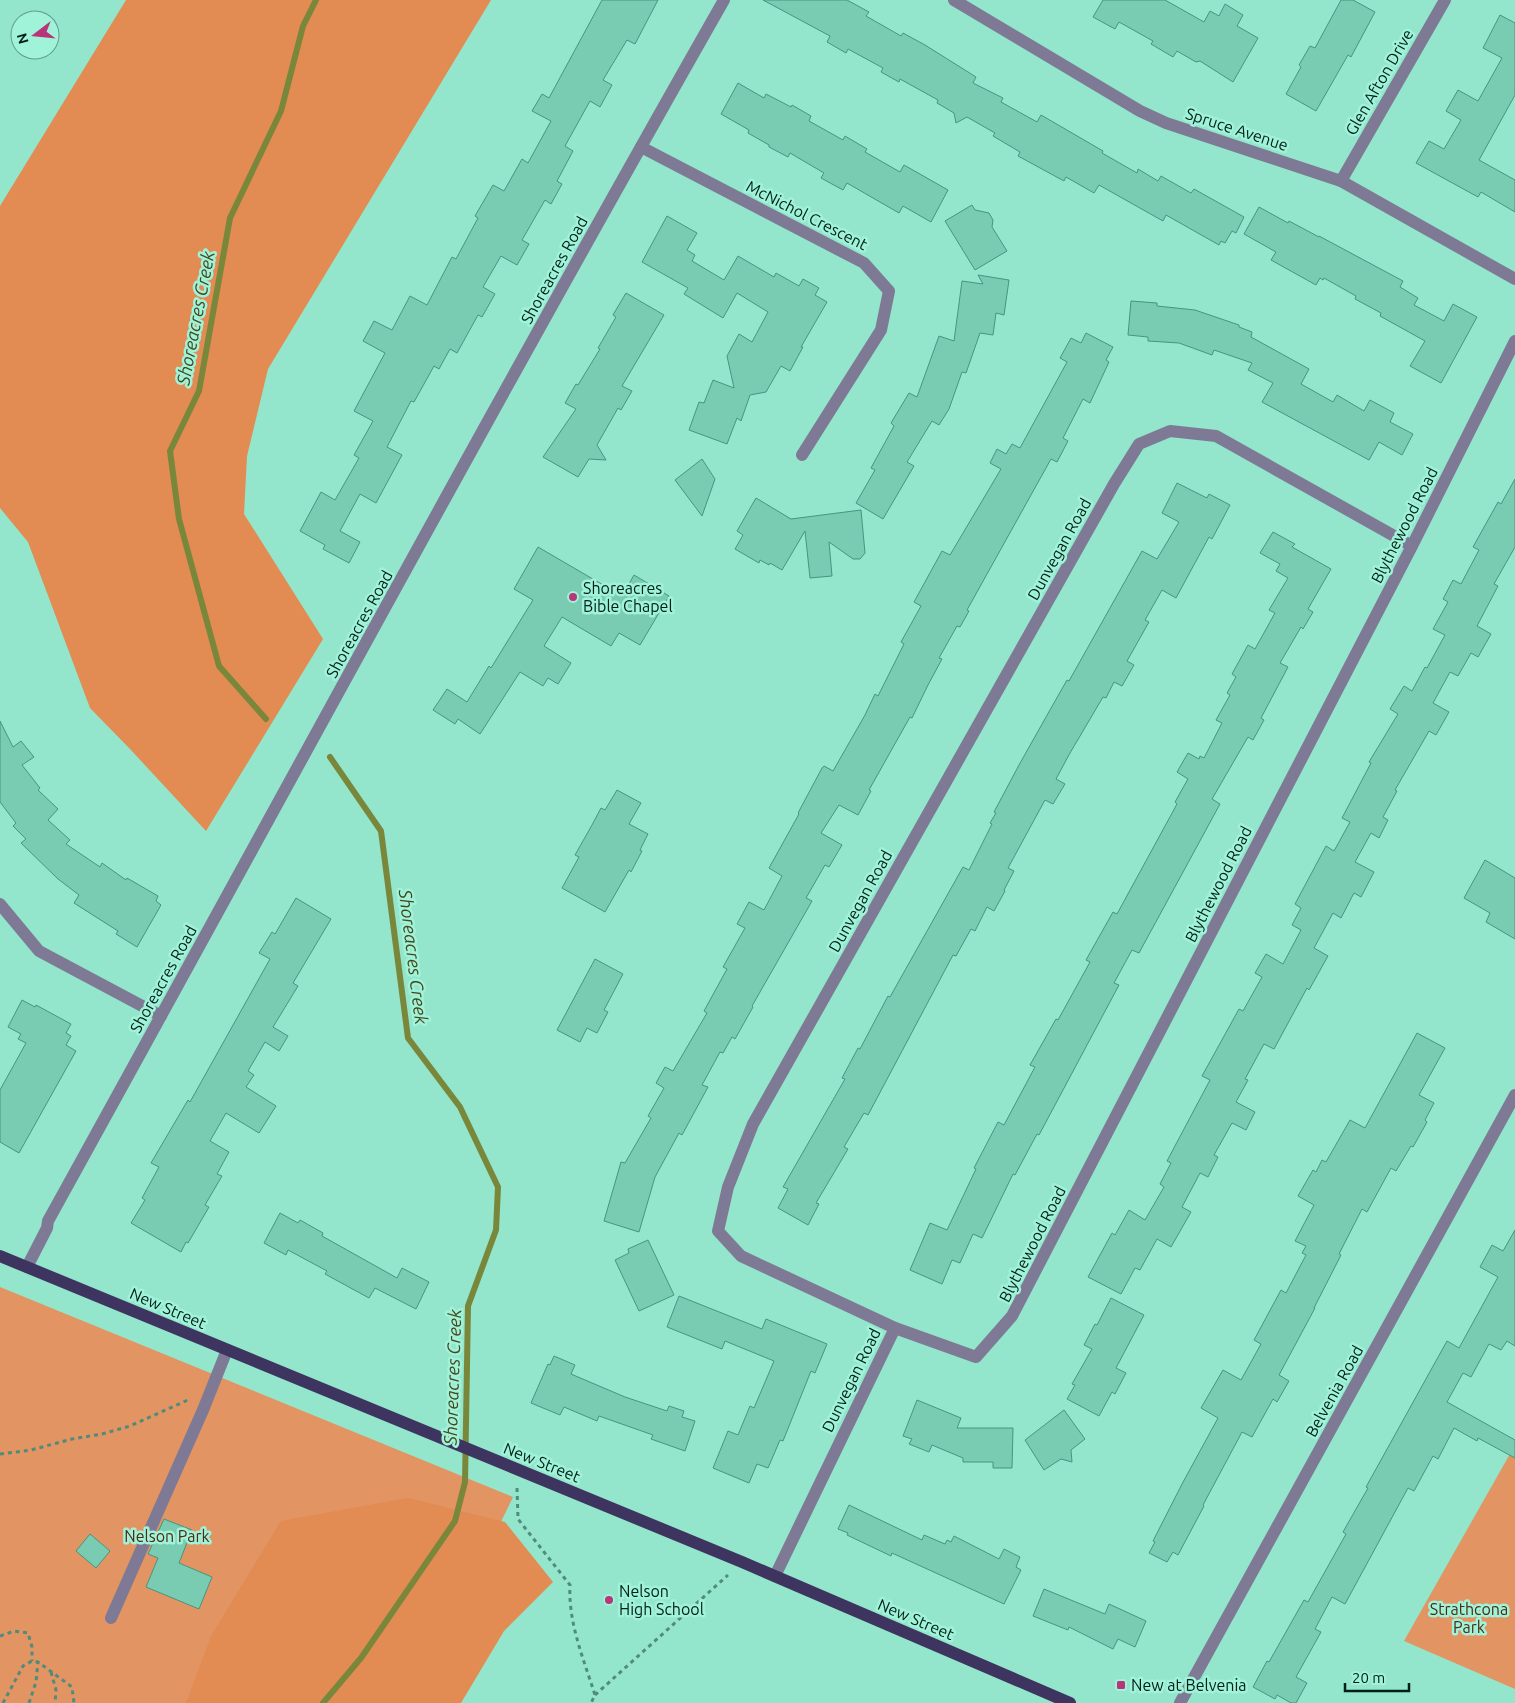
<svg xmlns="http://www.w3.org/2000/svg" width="1515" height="1703" viewBox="0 0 1515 1703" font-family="Ubuntu,sans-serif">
  <rect width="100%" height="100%" fill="#93e5cb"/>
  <g fill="#e29463">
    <polygon points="0,1287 513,1497 413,1703 0,1703"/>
    <polygon points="1515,1445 1515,1689 1404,1641"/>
  </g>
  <g fill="#e28b52">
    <polygon points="126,0 491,0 268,369 247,456 244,514 323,639 206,831 130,749 90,708 28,542 0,508 0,206"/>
    <polygon points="408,1498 505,1522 553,1582 504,1631 461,1703 186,1703 211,1636 281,1521"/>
  </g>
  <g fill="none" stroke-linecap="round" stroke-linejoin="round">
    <g stroke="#79873b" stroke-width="6">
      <polyline points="266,719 219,666 179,519 170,451 199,391 230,218 281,111 303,26 316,0"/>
      <polyline points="323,1703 361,1658 455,1521 465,1482 468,1306 496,1230 498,1187 460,1107 408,1038 381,831 330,757"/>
    </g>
  </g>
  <g fill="#79cbb2" stroke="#44967f">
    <polygon points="602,0 658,0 635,44 627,40 603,80 612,85 600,107 590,101 565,146 573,151 557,181 562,184 551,204 545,200 522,240 529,244 517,265 501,256 483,287 495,294 482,317 478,315 457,353 450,349 439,369 434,366 414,402 411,401 387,447 402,455 376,503 360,494 340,531 360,542 349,563 323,549 325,545 300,531 321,492 335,500 359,458 354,455 373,421 354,411 385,353 363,341 374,321 392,330 410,296 427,305 452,257 456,259 478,218 475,216 493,185 504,191 522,159 528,163 551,121 532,111 542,94 549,98"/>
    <polygon points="763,0 847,0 869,12 866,16 901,36 903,33 925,45 976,77 973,83 1003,98 1001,102 1037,122 1041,115 1103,151 1102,153 1137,173 1138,169 1158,181 1161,176 1191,193 1194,189 1244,217 1236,233 1232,231 1225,243 1221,241 1219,245 1166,215 1163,221 1099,185 1094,193 1066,177 1064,181 1018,156 1020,152 993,136 995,133 967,117 956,123 954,113 937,103 938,100 900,79 899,82 881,72 883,68 848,49 846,53 827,42 830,36"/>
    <polygon points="1103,0 1165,0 1204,22 1210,11 1219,16 1225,4 1243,15 1237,26 1258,38 1233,82 1200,61 1196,62 1177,51 1173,57 1151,44 1153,41 1119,22 1115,29 1093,17"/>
    <polygon points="1341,0 1353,0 1375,12 1351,57 1348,55 1316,111 1286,94 1301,67 1299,65 1310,46 1315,48"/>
    <polygon points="1500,15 1515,23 1515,95 1479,160 1515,180 1515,212 1481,192 1478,197 1416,163 1429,141 1444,149 1461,120 1446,111 1458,90 1478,101 1502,58 1483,48"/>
    <polygon points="738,83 764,98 766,94 791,107 792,105 811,116 809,121 843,140 845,136 867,149 865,152 900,172 904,165 948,190 931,222 903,206 899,213 847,183 843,190 821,178 824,173 790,153 788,157 769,147 769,145 748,133 749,130 721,114"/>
    <polygon points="972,205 975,210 989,213 993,220 992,227 1007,251 975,270 945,221"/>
    <polygon points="1259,207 1288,223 1289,221 1319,237 1319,236 1403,281 1400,287 1418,298 1414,305 1444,321 1453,304 1477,317 1441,383 1410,366 1425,341 1380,316 1381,313 1355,299 1356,296 1324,278 1323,280 1320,278 1316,285 1271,260 1276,252 1244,234"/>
    <polygon points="667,216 697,233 687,250 695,255 692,261 724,280 738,256 774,277 776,273 799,286 803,279 819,288 815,295 827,302 801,347 803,347 790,371 781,366 766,392 750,395 741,421 737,418 727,444 689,430 699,402 704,403 713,380 734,388 727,356 739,334 752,342 768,312 737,293 723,318 684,294 688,288 642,262"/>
    <polygon points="978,275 1009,280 1004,315 996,313 993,335 980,333 966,373 962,372 949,409 939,425 932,421 907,462 914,466 883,519 856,503 875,470 871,468 894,426 891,423 909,393 917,397 939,336 954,341 962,281 983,284"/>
    <polygon points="626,293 664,315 622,386 632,391 621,410 618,408 597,445 606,460 589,459 578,477 543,457 576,409 565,403 576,384 578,385 600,349 598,348 616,317 613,315"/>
    <polygon points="1131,301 1157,303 1157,306 1195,310 1239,325 1239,327 1252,332 1251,337 1309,369 1301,384 1333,402 1337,395 1364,411 1370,400 1394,413 1390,422 1413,434 1402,455 1379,442 1369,460 1262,402 1273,383 1248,370 1252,363 1214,350 1212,355 1179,343 1148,341 1148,337 1128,335"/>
    <polygon points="1086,333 1113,347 1106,360 1109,362 1090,403 1083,399 1063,438 1068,441 1057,462 1051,459 967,610 969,611 960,627 957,626 939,658 942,659 928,685 912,718 910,717 869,790 871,791 858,815 839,805 821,833 842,845 829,867 825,865 806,898 812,901 752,1006 753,1007 735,1039 732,1037 723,1053 720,1052 702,1085 708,1087 682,1135 679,1133 655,1177 639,1232 604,1221 621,1162 625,1163 651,1118 648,1116 664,1088 656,1083 665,1067 673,1071 707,1013 704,1011 727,969 723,967 745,928 737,924 749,902 764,910 782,876 769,868 799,814 798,813 822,768 824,766 833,771 865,715 875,694 878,696 904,644 901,642 921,606 914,602 942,551 950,555 1001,469 990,463 997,449 1006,454 1012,444 1020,448 1067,362 1060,358 1071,338 1081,343"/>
    <polygon points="702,459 715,479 702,516 675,480"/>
    <polygon points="1515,479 1515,547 1494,584 1498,586 1477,626 1491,634 1478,657 1471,653 1458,676 1450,672 1433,703 1449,712 1436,735 1429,731 1395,790 1397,791 1383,817 1388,820 1379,838 1371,833 1355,862 1374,872 1361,897 1354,893 1341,918 1333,913 1314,948 1328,956 1309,990 1307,988 1274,1049 1264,1044 1245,1079 1248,1080 1236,1102 1255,1112 1246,1130 1232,1123 1214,1155 1218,1157 1208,1177 1200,1173 1182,1207 1191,1212 1171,1247 1157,1239 1140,1270 1135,1268 1121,1294 1088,1277 1112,1233 1115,1235 1129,1210 1145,1220 1164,1187 1160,1184 1171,1163 1167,1161 1210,1080 1202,1076 1239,1009 1243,1011 1262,977 1255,973 1266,954 1283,964 1301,930 1292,925 1301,908 1295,904 1326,846 1334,851 1350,822 1342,818 1371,763 1369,762 1398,714 1390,709 1404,686 1412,691 1425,667 1427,668 1445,635 1433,629 1448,602 1443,599 1453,580 1461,584 1479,550 1473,547 1498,502 1501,504"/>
    <polygon points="1177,483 1207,498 1209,494 1230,505 1212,539 1209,537 1176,598 1162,590 1145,620 1149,622 1127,661 1134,665 1122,686 1114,682 1106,698 1103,697 1070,753 1056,779 1065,784 1053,804 1045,800 1008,868 1014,871 1004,890 1005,891 994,911 987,907 975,931 971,929 956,956 953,955 868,1115 864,1113 844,1147 848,1149 816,1203 819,1204 808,1225 778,1208 788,1189 783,1187 845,1079 842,1078 858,1048 860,1049 888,996 890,997 963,867 969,870 992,824 990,823 996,813 994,812 1019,765 1046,717 1067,680 1069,681 1142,551 1157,559 1179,522 1162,513"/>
    <polygon points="756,498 791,519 861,510 865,553 860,559 853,559 829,542 832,576 810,578 805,531 782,570 770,563 769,565 760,560 759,563 735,549 743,535 737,531"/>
    <polygon points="1273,532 1295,544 1292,547 1331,569 1308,609 1313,612 1303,629 1301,627 1280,663 1288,667 1261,718 1264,720 1253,740 1248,737 1212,799 1220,804 1139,953 1132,950 1114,983 1119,985 1039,1135 1037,1134 1015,1175 1013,1174 982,1238 973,1234 960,1263 952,1260 942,1284 910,1270 930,1223 947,1230 976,1169 974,1168 998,1122 1004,1125 1035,1067 1030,1065 1056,1019 1058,1020 1090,962 1086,960 1113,912 1117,914 1177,804 1175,802 1188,779 1177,772 1188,753 1199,759 1200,756 1204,758 1222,723 1216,720 1230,695 1227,693 1236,677 1232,674 1248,645 1255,649 1275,613 1269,610 1288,578 1276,571 1280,564 1260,553"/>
    <polygon points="538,547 622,596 634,575 669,596 640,645 619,633 611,646 562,617 544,646 571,663 558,684 548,678 543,686 520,672 480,734 458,719 455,724 433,710 447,689 467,702 489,666 491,668 533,600 514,589"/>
    <polygon points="0,721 13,747 21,741 34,757 22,765 40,788 38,790 58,809 48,820 70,840 66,844 100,867 102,863 126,880 127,878 158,896 156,901 161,905 137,947 116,934 118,931 74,903 79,895 58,879 21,843 26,839 13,826 16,823 0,802"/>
    <polygon points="617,790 641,803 629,824 648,834 640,850 642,851 631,872 629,870 605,912 562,888 579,857 575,855 592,825 601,808 605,810"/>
    <polygon points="1485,860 1515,878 1515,939 1486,922 1490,913 1464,898"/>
    <polygon points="296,898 331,919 293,983 298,986 273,1027 288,1036 279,1051 265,1042 248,1071 254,1075 246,1087 276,1106 259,1133 226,1113 210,1141 229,1152 217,1174 222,1176 205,1205 209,1207 188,1243 186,1242 181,1252 131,1223 145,1200 142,1198 159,1167 151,1163 188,1100 190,1102 270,959 259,953 272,932 275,934"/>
    <polygon points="595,959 623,974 604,1010 608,1012 597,1033 587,1028 580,1042 557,1030"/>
    <polygon points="22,1000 35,1007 36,1005 71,1024 66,1033 71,1036 66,1045 76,1051 19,1153 0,1142 0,1090 26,1043 18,1039 21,1034 8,1027"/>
    <polygon points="1417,1033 1445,1048 1419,1095 1434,1103 1425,1120 1427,1122 1413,1147 1411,1146 1396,1171 1391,1168 1367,1212 1362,1209 1339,1254 1341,1255 1314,1308 1315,1308 1279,1375 1289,1381 1277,1402 1273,1399 1252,1437 1242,1432 1203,1505 1204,1506 1178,1555 1173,1552 1167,1562 1149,1553 1155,1542 1153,1541 1182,1484 1218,1418 1201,1408 1223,1370 1241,1380 1261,1344 1254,1340 1281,1290 1286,1293 1306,1255 1302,1253 1306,1246 1295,1241 1314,1205 1298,1196 1313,1170 1316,1172 1322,1160 1326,1162 1350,1120 1365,1128"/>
    <polygon points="280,1213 298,1223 300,1220 323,1233 322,1236 397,1278 402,1268 429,1282 416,1309 375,1288 369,1298 325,1274 327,1271 288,1250 286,1255 264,1243"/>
    <polygon points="1515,1230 1515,1346 1507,1341 1501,1350 1489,1344 1471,1377 1463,1373 1447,1402 1515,1440 1515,1458 1478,1438 1477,1441 1454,1428 1438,1459 1433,1456 1414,1491 1408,1488 1345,1604 1332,1597 1315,1629 1321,1632 1296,1677 1307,1683 1296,1703 1291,1703 1277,1695 1275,1699 1253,1687 1267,1661 1269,1662 1304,1600 1308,1602 1346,1534 1343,1532 1368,1488 1366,1487 1447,1341 1459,1348 1498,1277 1480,1267 1492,1245 1503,1251"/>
    <polygon points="648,1240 674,1295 639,1311 615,1260 629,1253 628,1249"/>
    <polygon points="679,1296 762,1329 766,1319 827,1344 815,1373 811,1371 783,1441 780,1440 768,1468 757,1464 749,1483 713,1468 728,1431 738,1435 750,1406 754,1408 774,1361 725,1341 722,1349 667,1327"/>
    <polygon points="1111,1298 1144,1315 1116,1368 1126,1373 1115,1394 1112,1392 1099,1416 1067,1399 1075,1385 1072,1384 1092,1349 1084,1345 1095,1324 1097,1325"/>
    <polygon points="554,1356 575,1365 571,1374 625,1397 667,1411 669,1406 684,1411 682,1417 695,1421 685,1451 651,1439 653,1435 599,1416 597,1421 564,1407 560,1415 531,1403 548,1364 550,1365"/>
    <polygon points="917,1400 961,1418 957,1428 1013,1428 1012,1468 993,1468 993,1462 963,1462 963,1458 932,1445 929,1452 909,1444 912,1439 903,1436"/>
    <polygon points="1064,1410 1085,1439 1071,1450 1072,1462 1061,1459 1044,1470 1025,1440"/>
    <polygon points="849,1505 922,1540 924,1535 945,1544 947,1540 951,1542 954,1536 999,1559 1004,1549 1020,1557 1016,1567 1021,1570 1004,1604 892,1553 891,1556 847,1535 848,1533 838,1529"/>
    <polygon points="164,1519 192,1530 179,1563 212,1577 199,1609 146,1587 158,1558 148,1554"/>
    <polygon points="90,1534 110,1551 96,1568 76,1551"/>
    <polygon points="1044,1589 1105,1614 1109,1604 1146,1621 1135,1647 1118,1639 1113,1649 1069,1627 1068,1630 1033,1616"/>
  </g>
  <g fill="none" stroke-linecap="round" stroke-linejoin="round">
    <g stroke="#518c7a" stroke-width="3" stroke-dasharray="4 4" stroke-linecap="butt">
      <polyline points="0,1454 31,1450 72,1439 102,1434 130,1426 190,1399"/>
      <path d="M517 1488 518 1519 570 1585C568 1623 584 1660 595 1695L591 1703"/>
      <polyline points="0,1636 14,1631 28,1633 32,1647 32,1661"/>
      <polyline points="51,1672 56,1690 55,1703"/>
      <polyline points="595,1695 728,1575"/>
      <polyline points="3,1703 23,1666 32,1661 38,1662 72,1687 74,1703"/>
      <polyline points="29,1703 36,1682 38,1662"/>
    </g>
    <g stroke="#7e7a95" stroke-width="12">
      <polyline points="954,0 1140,111 1166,123 1341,181 1515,279"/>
      <polyline points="641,147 864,263 889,291 881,330 802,455"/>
      <polyline points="1341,181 1445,0"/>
      <polyline points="1412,546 1216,436 1170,431 1139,444 1114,484 753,1124 728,1187 718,1231 741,1256 895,1328 976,1357 1012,1316 1412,546 1515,341"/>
      <polyline points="0,904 39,951 161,1016"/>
      <path d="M27 1267 47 1228 48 1221C273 814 494 404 724 0"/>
      <polyline points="775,1576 895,1328"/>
      <polyline points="111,1618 203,1410 227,1350"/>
      <polyline points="1180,1703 1515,1095"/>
    </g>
    <polyline stroke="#3d3460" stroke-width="12" points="0,1256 742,1562 1070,1703"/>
  </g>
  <g fill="#b9357a" stroke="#a0f2d8" stroke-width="2">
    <circle cx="573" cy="597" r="5"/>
    <circle cx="609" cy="1600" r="5"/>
    <rect x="1116" y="1680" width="10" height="10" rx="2.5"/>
  </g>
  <g text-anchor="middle" stroke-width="5" stroke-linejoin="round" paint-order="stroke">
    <g font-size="16" fill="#002018" stroke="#a0f2d8">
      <text transform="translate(1379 82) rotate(-60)" y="6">Glen Afton Drive</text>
      <text transform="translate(1237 129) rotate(18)" y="6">Spruce Avenue</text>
      <text transform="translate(807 215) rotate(27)" y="6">McNichol Crescent</text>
      <text transform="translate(554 270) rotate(-61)" y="6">Shoreacres Road</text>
      <text transform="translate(1404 525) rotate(-63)" y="6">Blythewood Road</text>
      <text transform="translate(1059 549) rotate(-61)" y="6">Dunvegan Road</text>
      <text transform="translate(359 624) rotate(-61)" y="6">Shoreacres Road</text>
      <text transform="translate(1218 884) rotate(-63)" y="6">Blythewood Road</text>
      <text transform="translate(860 901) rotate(-61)" y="6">Dunvegan Road</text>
      <text transform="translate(163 979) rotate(-61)" y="6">Shoreacres Road</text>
      <text transform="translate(1032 1244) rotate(-63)" y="6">Blythewood Road</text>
      <text transform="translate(168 1308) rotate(23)" y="6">New Street</text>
      <text transform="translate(851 1380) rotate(-64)" y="6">Dunvegan Road</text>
      <text transform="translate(1334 1391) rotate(-61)" y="6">Belvenia Road</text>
      <text transform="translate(542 1462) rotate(22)" y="6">New Street</text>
      <text transform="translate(916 1619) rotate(23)" y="6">New Street</text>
    </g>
    <g font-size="16" fill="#002018" stroke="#a0f2d8" text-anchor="start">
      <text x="583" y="594">Shoreacres<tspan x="583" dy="18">Bible Chapel</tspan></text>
      <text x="619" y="1597">Nelson<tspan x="619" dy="18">High School</tspan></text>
      <text x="1131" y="1691">New at Belvenia</text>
    </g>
    <g font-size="16" fill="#4d2a12" stroke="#a0f2d8">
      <text x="167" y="1542">Nelson Park</text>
      <text x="1469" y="1615">Strathcona<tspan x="1469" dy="18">Park</tspan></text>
    </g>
    <g font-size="18" font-style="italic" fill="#45481d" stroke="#a0f2d8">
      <text transform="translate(196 318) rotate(-79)" y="6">Shoreacres Creek</text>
      <text transform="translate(413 957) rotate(83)" y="6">Shoreacres Creek</text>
      <text transform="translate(453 1377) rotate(-88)" y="6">Shoreacres Creek</text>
    </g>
  </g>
  <g transform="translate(35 35) rotate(254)"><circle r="24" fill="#a0f2d8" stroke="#609e8b"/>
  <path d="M0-4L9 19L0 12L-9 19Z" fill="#b9357a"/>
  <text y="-8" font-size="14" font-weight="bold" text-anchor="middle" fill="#002018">N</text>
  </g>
  <path d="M1345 1683v8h64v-8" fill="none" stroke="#002018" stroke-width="2.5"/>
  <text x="1352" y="1683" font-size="15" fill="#002018" stroke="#a0f2d8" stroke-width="4" paint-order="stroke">20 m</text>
</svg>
